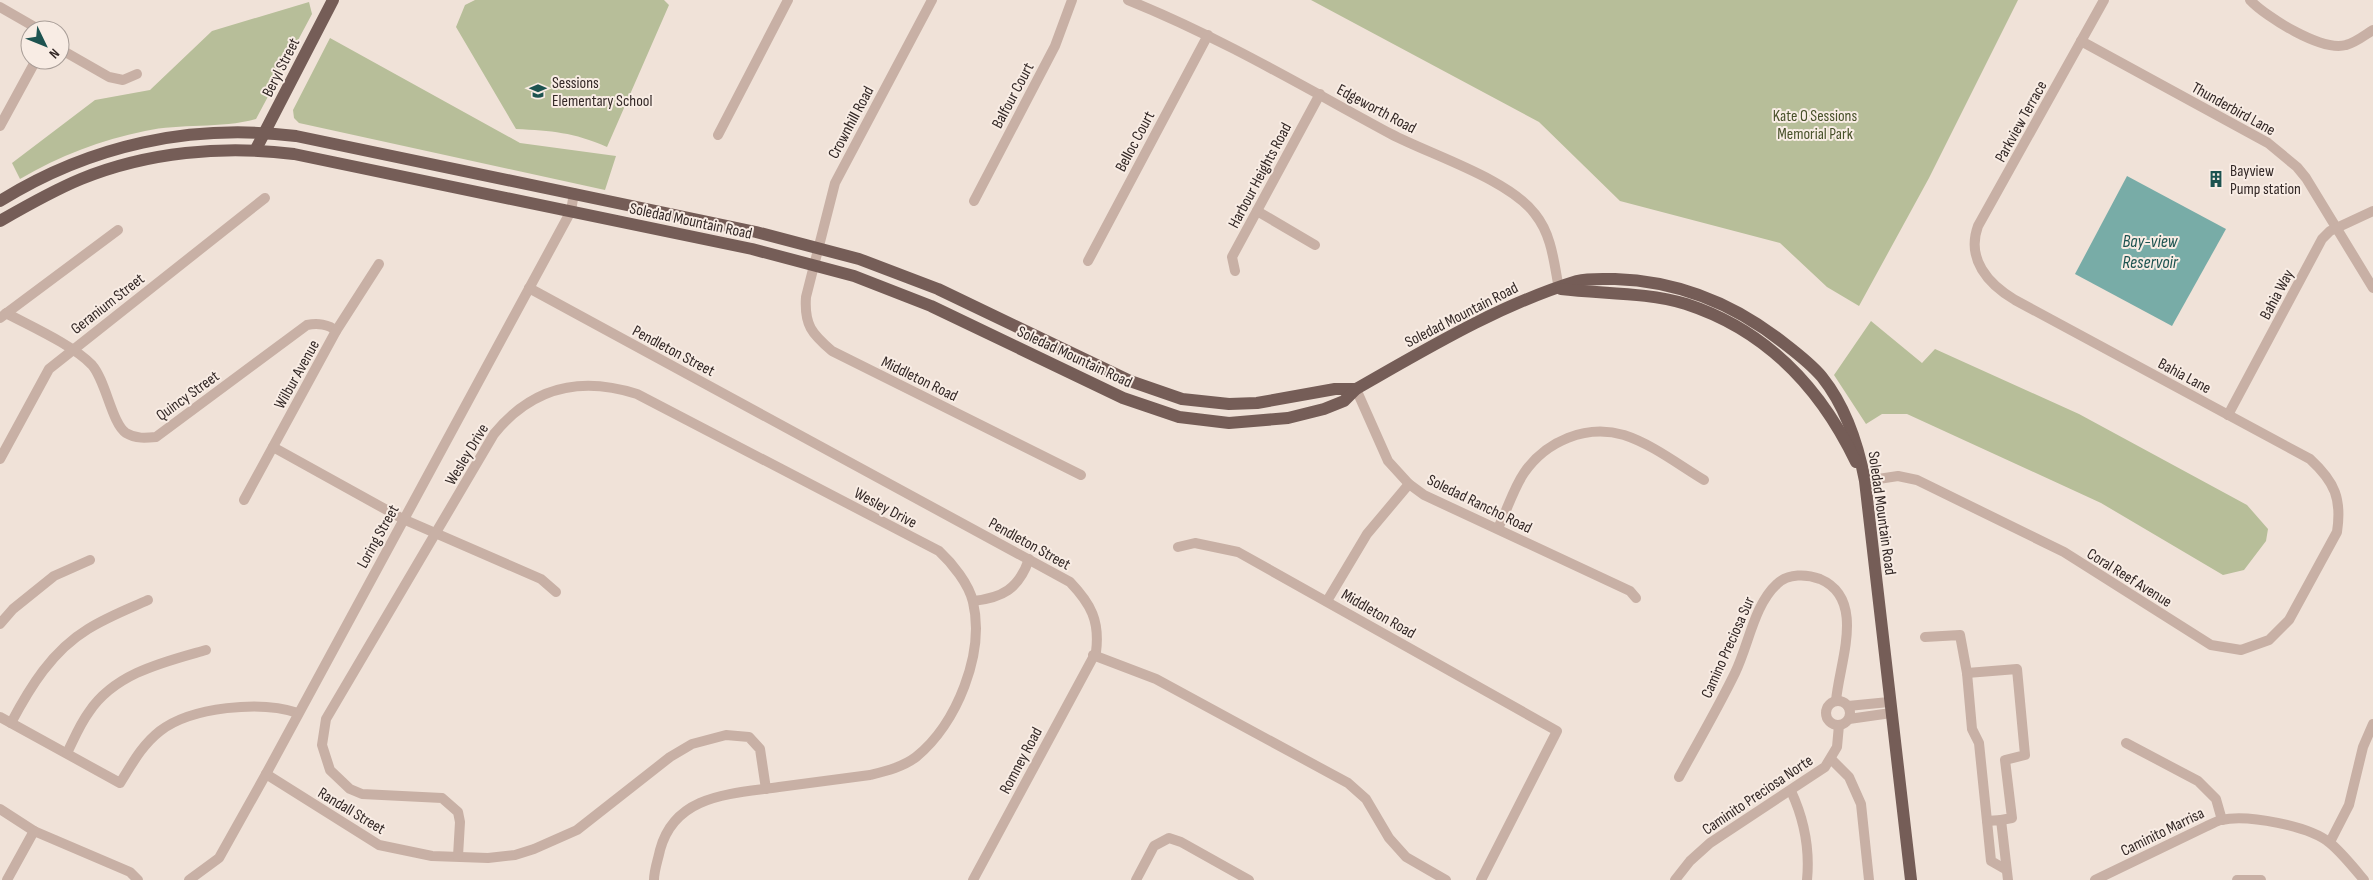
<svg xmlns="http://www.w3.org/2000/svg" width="2373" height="880" viewBox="0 0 2373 880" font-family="'Sofia Sans Condensed',sans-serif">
  <rect width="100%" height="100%" fill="#f0e2d8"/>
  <g fill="#b7be99">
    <path d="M475 0H664L669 5 607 147C573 132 552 131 516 129L456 27 465 5Z"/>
    <polygon points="1311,0 2018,0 1929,178 1859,306 1827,287 1780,243 1620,201 1539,122"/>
    <path d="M309 2 312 14 256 119C220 129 181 123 145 131 101 140 59 156 20 179L12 163 95 100 150 90 212 31Z"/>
    <polygon points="330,38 520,143 616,156 605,190 299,123 294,118 293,110"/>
    <polygon points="1871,321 1922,363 1935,349 2079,414 2247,505 2268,529 2266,541 2244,570 2223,575 2101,503 1907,414 1882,414 1866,424 1834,375"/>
  </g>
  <polygon fill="#78aca7" points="2127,176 2226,229 2172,326 2075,274"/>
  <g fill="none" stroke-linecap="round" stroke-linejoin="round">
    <g stroke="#c8b0a5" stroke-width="10">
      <path d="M932 0 835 183 806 297C804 325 812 334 832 351L1081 475"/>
      <path d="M1128 0C1220 37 1304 87 1391 134 1431 155 1509 179 1535 214 1552 235 1554 263 1559 289"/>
      <path d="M2250 0C2266 17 2322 52 2346 45 2355 43 2365 35 2373 30"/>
      <polyline points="0,7 40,30"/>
      <polyline points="2081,41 2268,143 2297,167 2306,178 2373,288"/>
      <polyline points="60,49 109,77 123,80 137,74"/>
      <polyline points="0,126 36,60"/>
      <polyline points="718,135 788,0"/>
      <polyline points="974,201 1055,46 1072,0"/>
      <polyline points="1257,211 1315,245"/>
      <polyline points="1088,261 1208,35"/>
      <polyline points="1235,271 1232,257 1320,94"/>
      <path d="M529 288 1070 582C1091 604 1100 621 1096 652L973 880"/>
      <path d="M6 313C30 326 73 345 92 365 106 381 112 424 126 433 136 439 146 438 156 437L307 325C317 323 329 324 336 331"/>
      <polyline points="0,318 118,230"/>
      <polyline points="1356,389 1388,461 1409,484 1424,495 1630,591 1636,598"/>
      <polyline points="2228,415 2322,239 2330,231 2373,211"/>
      <polyline points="273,447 403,519 541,579 556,592"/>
      <polyline points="0,459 49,369 265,198"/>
      <path d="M1865 481 1898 476 1917 480 2064 552 2211 645 2241 650 2269 640 2289 620 2337 532C2342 499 2335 482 2310 459L2015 300C1988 284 1966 259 1978 226L2104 0"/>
      <polyline points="244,500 336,331 379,264"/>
      <path d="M1498 528C1507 511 1513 489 1524 473 1546 441 1586 424 1624 435 1652 444 1679 465 1704 480"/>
      <polyline points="1178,547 1195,543 1238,552 1557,731 1481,880"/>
      <path d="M973 601C1002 598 1019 589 1029 559"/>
      <polyline points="1327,601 1367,534 1409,484"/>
      <polyline points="0,624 13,609 54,576 90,560"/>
      <polyline points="1925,637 1960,635 1967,673 1972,729 1979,743 1987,821 2001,820 2008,880"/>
      <polyline points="1093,655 1156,679 1348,783 1366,799 1389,838 1406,857 1446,880"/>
      <polyline points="1967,673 2017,669 2025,755 2005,760 2012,818 2001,820"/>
      <circle cx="1838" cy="713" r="12"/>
      <polyline points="1848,706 1889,702"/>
      <path d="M0 717 120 783C132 764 142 745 160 731 191 707 261 700 298 713"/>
      <polyline points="1849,719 1891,713"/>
      <path d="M11 723C30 687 52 651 88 629 107 617 128 609 148 600"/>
      <polyline points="2126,743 2198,781 2216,799 2222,820"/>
      <path d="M67 753C74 739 80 724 89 712 115 673 164 662 206 650"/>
      <polyline points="1831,759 1849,777 1861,804 1869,880"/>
      <polyline points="266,774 379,845 432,856 488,858 515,855 534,849 577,830 670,757 692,744 726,735 749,737 760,749 766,789"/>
      <path d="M1679 777C1698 742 1718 708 1735 673 1749 644 1754 605 1777 584 1788 573 1807 574 1820 579 1867 599 1839 663 1836 701"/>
      <path d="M1791 791C1804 819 1810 849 1807 880"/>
      <polyline points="0,809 34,831 130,872 138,880"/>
      <polyline points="1987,821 1991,861 2005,869"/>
      <polyline points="2330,842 2349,805 2363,747 2373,724"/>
      <path d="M458 856 460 822 458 812 442 798 362 794 350 789 330 770 322 745 326 719 494 434C532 387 581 376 637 394L939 551C952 563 969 584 973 602 985 653 957 724 916 757 903 767 886 771 870 775 840 779 810 783 779 787 731 794 675 794 660 850 658 860 654 870 654 880"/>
      <polyline points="7,880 34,831"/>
      <polyline points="189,880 219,858 266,774 571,211 574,193"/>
      <polyline points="1136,880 1154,846 1169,838 1181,842 1249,880"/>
      <polyline points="1675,880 1690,861 1710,843 1825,767 1837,747 1839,725"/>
      <path d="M2095 880 2207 826C2212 824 2217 821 2221 820 2248 814 2309 826 2330 843 2342 853 2354 868 2364 880"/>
      <polyline points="2237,880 2261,880"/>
    </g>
    <g stroke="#755d57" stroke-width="12">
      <polyline points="256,149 333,0"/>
      <path d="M0 201C90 145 191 123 296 136L756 232 859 259 938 289 1130 381 1182 399 1229 404 1257 403 1335 389H1356"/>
      <path d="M0 221C26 206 52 191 81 179 147 152 223 145 294 154L752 249 854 276 931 306 1123 398 1179 417 1229 423 1288 418 1324 409 1344 401 1356 389C1428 348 1499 305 1577 281 1589 278 1603 279 1615 279 1679 281 1736 305 1785 344 1798 354 1812 365 1822 377 1846 407 1858 444 1865 481L1911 880"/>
      <path d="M1561 289C1602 294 1646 292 1686 304 1766 330 1820 387 1856 462"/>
    </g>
  </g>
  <defs>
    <g id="school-bare" transform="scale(1.35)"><path d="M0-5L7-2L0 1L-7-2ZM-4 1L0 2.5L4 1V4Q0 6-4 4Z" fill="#1d5350" stroke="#f8ece4" stroke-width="2.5" paint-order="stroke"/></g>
    <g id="building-bare" transform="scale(1.35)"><path d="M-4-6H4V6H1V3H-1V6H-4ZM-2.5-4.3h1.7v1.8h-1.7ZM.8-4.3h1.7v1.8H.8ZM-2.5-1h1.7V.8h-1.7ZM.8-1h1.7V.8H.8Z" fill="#1d5350" stroke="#f8ece4" stroke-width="2.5" paint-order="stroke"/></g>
  </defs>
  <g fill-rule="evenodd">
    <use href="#school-bare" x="538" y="91"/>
    <use href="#building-bare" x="2216" y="179"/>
  </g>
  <g text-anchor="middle" stroke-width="4" stroke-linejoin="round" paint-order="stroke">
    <g font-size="16" fill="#332826" stroke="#f8ece4">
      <text transform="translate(280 67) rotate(-63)" y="6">Beryl Street</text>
      <text transform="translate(1012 95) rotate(-62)" y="6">Balfour Court</text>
      <text transform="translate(1377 108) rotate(28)" y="6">Edgeworth Road</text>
      <text transform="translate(2234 108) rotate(29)" y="6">Thunderbird Lane</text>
      <text transform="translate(2020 121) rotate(-61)" y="6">Parkview Terrace</text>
      <text transform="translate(850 122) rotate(-62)" y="6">Crownhill Road</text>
      <text transform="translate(1134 141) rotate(-62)" y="6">Belloc Court</text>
      <text transform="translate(1259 175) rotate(-62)" y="6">Harbour Heights Road</text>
      <text transform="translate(691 220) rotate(12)" y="6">Soledad Mountain Road</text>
      <text transform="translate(2276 294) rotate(-62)" y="6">Bahia Way</text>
      <text transform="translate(107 303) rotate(-38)" y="6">Geranium Street</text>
      <text transform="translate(1461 314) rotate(-27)" y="6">Soledad Mountain Road</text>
      <text transform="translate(674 350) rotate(28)" y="6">Pendleton Street</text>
      <text transform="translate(1075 356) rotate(25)" y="6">Soledad Mountain Road</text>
      <text transform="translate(296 374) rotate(-61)" y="6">Wilbur Avenue</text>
      <text transform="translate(2185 375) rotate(28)" y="6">Bahia Lane</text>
      <text transform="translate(920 378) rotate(26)" y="6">Middleton Road</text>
      <text transform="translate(187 395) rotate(-36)" y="6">Quincy Street</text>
      <text transform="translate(466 454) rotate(-59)" y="6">Wesley Drive</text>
      <text transform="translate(1480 503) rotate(26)" y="6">Soledad Rancho Road</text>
      <text transform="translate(886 507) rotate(28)" y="6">Wesley Drive</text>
      <text transform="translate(1883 513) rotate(82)" y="6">Soledad Mountain Road</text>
      <text transform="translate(377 536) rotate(-61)" y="6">Loring Street</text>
      <text transform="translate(1030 543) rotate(29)" y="6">Pendleton Street</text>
      <text transform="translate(2130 577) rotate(32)" y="6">Coral Reef Avenue</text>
      <text transform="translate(1379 613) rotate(30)" y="6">Middleton Road</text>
      <text transform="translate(1727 647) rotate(-66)" y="6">Camino Preciosa Sur</text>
      <text transform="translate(1020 760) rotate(-62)" y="6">Romney Road</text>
      <text transform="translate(1757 794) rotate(-34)" y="6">Caminito Preciosa Norte</text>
      <text transform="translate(352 810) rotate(31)" y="6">Randall Street</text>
      <text transform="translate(2162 831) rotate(-26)" y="6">Caminito Marrisa</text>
    </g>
    <g font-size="16" fill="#332826" stroke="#f8ece4" text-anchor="start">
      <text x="552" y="88">Sessions<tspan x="552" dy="18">Elementary School</tspan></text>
      <text x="2230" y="176">Bayview<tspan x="2230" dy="18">Pump station</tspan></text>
    </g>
    <g font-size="16" fill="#48512a" stroke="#f8ece4">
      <text x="1815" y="121">Kate O Sessions<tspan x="1815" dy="18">Memorial Park</tspan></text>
    </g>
    <g font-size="18" font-style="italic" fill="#1d5350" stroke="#f8ece4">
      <text x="2150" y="247">Bay-view<tspan x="2150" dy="21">Reservoir</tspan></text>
    </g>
  </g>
  <g transform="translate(45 45) rotate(133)"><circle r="24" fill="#f8ece4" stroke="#a99e98"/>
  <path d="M0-4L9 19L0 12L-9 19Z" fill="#1d5350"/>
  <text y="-8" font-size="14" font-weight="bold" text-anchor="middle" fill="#332826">N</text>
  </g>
</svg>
